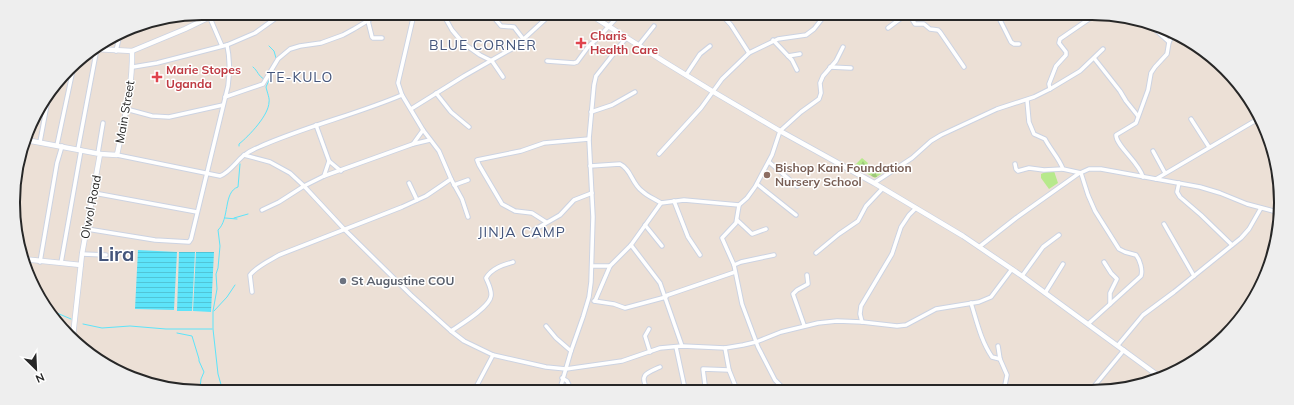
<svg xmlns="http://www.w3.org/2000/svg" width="1294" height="405" viewBox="0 0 1294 405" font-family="Mulish,sans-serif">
  <defs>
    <pattern id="forest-firs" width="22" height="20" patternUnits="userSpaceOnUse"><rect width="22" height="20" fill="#b7e98c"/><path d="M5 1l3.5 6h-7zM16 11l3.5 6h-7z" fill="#9dc879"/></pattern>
    <pattern id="water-rules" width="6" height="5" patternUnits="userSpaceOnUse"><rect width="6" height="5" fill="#5de4fa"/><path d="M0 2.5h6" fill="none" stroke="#51c4d6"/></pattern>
  </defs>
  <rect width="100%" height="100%" fill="#ece0d6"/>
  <polygon fill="#b7e98c" points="1048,171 1054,171 1058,183 1049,189 1041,178 1041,174"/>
  <polygon fill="url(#forest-firs)" points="862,158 868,163 867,165 873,169 877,165 884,172 875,178 854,166"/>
  <g fill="url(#water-rules)">
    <polygon points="138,250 177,252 174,310 135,309"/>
    <polygon points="179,252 195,252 192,311 177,311"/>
    <polygon points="196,252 214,252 211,312 193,311"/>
  </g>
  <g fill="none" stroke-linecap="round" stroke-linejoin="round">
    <g stroke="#5de4fa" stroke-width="1">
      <polyline points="269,46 274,51 276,58"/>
      <polyline points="278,62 282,58"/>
      <path d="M253 67C258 71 258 76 264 79"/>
      <path d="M239 146V144C249 136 269 115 269 102 270 99 267 92 266 87L274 69"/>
      <polyline points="225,218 237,219"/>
      <polyline points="234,218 248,214"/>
      <polyline points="45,308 71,319"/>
      <polyline points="214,311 227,297 235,285"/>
      <polyline points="83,324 102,328 130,326 166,329 212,329"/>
      <polyline points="177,333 192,336 199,359 199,361 204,372 201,379 200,388"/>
      <path d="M222 388 218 374 213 329V311L217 289 216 274 218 268 220 246 218 230C230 219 223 192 238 187L240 164"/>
    </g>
    <g stroke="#ccd3e2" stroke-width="5.5">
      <g id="minor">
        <polyline points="443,14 452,30 463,43 480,55 492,61 503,77"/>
        <polyline points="491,14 501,26 514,27 524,40"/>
        <polyline points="722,15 731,25 749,53"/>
        <polyline points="910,16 915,24 924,24 930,29 938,30 940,32 964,67"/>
        <polyline points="998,16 1011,42 1014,44 1019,44"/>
        <polyline points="210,18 222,46"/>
        <polyline points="368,21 372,37 373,38 382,38"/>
        <polyline points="1150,25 1169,42"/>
        <polyline points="888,28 904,16"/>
        <polyline points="773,40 792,60 797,70"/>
        <polyline points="591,44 602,52"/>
        <polyline points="638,46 654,26"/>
        <polyline points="116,51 120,34"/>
        <polyline points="788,56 800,54"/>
        <polyline points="1094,58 1120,91 1126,101 1138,116"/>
        <polyline points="547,61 574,63 577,62 588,47 600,36 619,15"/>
        <polyline points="133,67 157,63 227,45 255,33 283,13"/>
        <polyline points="830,67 851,68"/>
        <polyline points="686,75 700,54 710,46"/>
        <polyline points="1050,89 1080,71 1103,49"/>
        <polyline points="436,93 451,112 469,127"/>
        <polyline points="225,97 263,84 278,59 290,49 300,46 321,43 343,35 354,29 379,14"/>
        <path d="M1027 100 1029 122 1034 134 1045 139C1050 149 1059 158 1063 169L1081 173 1088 195 1095 211 1119 249 1125 252 1136 255C1140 260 1143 270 1141 276L1088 324"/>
        <polyline points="126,109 152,116 169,117 223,105"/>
        <polyline points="411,109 464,76 515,47 551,14"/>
        <polyline points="591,112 612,105 635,92"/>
        <polyline points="1191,119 1209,147"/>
        <polyline points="316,125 329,161 341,171"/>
        <polyline points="40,142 48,99"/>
        <polyline points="413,144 423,130"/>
        <polyline points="57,145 74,65"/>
        <polyline points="78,149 97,48"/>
        <polyline points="1153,151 1165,173"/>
        <polyline points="98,153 103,123"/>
        <polyline points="659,154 701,108 722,79 749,53 778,39 806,35 814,29 825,15"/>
        <path d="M117 155 220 176C229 173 236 162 243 156 248 152 254 149 259 147 306 126 355 115 402 95"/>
        <polyline points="244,155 270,162 290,173 304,186 344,229 411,295 451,331 464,341 493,355 546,367 566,369 622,361 660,348 682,346 725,348 743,345 756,342 781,332 818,323 837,321 862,322 897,326 906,325 936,309 979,302 991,297 1012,269"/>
        <polyline points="769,162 797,186"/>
        <polyline points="1015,164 1016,169 1018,171 1029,168 1044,170 1063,169"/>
        <path d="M590 166 620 164C631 169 632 184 642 191 647 196 655 199 661 203"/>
        <polyline points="324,176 329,161"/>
        <path d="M1143 177C1139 162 1116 146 1116 135L1136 123 1148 90 1151 73 1155 67 1167 54 1169 42 1173 35"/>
        <polyline points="451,179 462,199 468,217"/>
        <polyline points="1156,179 1258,119"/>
        <polyline points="409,183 417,200"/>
        <polyline points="874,183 912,158 931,141 941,135 997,109 1034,97 1050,89 1049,84 1056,66 1066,55 1066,52 1059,43 1060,39 1092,17"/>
        <polyline points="1179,183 1177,192 1180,197 1201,215 1232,245"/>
        <polyline points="757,184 796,215"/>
        <polyline points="454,185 468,180"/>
        <polyline points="94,193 197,212"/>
        <polyline points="674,201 688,237 700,255"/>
        <polyline points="262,210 279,202 304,186 324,176 413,144 430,140"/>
        <polyline points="737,220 752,234 766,229"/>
        <polyline points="546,222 532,213 515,211 502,204 479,165 477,160 521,151 544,143 589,139"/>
        <polyline points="1164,224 1194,276"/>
        <polyline points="645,225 662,246"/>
        <path d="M87 229 155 240 189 242 191 239 228 86C230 71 230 59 227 45"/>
        <polyline points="535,236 534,230 560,215 574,200 592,193"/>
        <polyline points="631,245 660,283 682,346"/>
        <polyline points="979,247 1016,218 1078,174 1089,169 1101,169 1200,187 1220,193 1247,204 1277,212"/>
        <polyline points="816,253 839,234 858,221 866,206 883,188"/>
        <polyline points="82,254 106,255"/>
        <polyline points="40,262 57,163 62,146"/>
        <polyline points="1104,262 1111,273 1117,279 1110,293 1110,304"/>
        <polyline points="61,263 81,150"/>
        <polyline points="734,265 741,262 774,255"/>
        <polyline points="592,266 610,266"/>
        <polyline points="1022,276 1043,247 1059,235"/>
        <path d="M252 292 250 275C257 266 269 261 279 255L402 207 426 196 451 179 439 151 423 130 402 95 398 83 414 14"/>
        <polyline points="1045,293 1063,264"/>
        <polyline points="665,296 735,272"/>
        <polyline points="594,301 614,304 625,308 666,297"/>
        <polyline points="595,301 610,266 631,245 661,203 684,200 739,205"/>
        <path d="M971 303C977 322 981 341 992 357L1000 359"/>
        <polyline points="862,322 860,314 861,306 892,254 901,227 909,215 916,208"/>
        <polyline points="804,325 793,294 797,290 808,284 807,275"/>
        <polyline points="546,326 556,338 571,351"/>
        <polyline points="649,329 645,336 650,352"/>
        <path d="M451 331C460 325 490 307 491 296 492 290 488 283 486 278 492 268 503 265 513 262"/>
        <polyline points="1118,345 1143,315 1174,292 1241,238 1249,229 1261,208"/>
        <polyline points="998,346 1000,359 1007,375 1004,390"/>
        <polyline points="676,347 685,389"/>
        <polyline points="725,348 729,370 737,390"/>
        <polyline points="562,378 567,381 571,389"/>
        <polyline points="181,388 186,386"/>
        <polyline points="475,389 493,355"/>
        <polyline points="560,389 571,351 583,317 589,297 591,282 593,217 589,139 594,85 596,76 626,38"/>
        <path d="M647 389C639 374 647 373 660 367"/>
        <polyline points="702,389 705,385 703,369 729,370"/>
        <polyline points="786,390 782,387 775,380 758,347 742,304 734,265 722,238 736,223 739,205 747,198 755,187 772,155 780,131 801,112 819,99 821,93 820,83 823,76 836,61 843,47"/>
        <polyline points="1091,390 1124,350"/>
      </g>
    </g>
    <g stroke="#ccd3e2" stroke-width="6">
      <g id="tertiary">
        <polyline points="591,15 663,61 712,91 780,131 874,183 963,236 1022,276 1160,377"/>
        <polyline points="95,49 132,51 185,29 218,13"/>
        <polyline points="26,140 100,154 82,254 73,336"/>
        <path d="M100 154 117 155C124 121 133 86 132 51"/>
        <polyline points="23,259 81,265"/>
      </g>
    </g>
    <use href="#minor" stroke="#fff" stroke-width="3.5"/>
    <use href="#tertiary" stroke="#fff" stroke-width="4.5"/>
  </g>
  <g fill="#e0444e" stroke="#fff" stroke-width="1.5">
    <path d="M579 37h4v4h4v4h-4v4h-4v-4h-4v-4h4z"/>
    <path d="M155 71h4v4h4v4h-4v4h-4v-4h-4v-4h4z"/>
  </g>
  <circle fill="#8d6e63" stroke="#fff" stroke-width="1.5" cx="767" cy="175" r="4"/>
  <circle fill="#6b7280" stroke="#fff" stroke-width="1.5" cx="343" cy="281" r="4"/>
  <g text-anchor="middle" stroke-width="3" stroke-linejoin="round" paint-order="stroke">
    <g font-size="12" font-weight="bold" fill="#be3a42" stroke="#fff" text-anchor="start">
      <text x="590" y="40">Charis<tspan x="590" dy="14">Health Care</tspan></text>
      <text x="166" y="74">Marie Stopes<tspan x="166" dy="14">Uganda</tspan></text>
    </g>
    <g font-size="12" fill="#272727" stroke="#fff">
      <text transform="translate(125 112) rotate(-80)" y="4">Main Street</text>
      <text transform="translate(91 207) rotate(-79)" y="4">Olwol Road</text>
    </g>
    <g font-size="12" font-weight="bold" fill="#785e54" stroke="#fff" text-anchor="start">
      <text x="775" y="172">Bishop Kani Foundation<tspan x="775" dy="14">Nursery School</tspan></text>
    </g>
    <g font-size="12" font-weight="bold" fill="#5b616d" stroke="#fff" text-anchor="start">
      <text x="351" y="285">St Augustine COU</text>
    </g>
    <g font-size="14" letter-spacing="1" fill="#44557b" stroke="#fff">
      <text x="483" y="50">BLUE CORNER</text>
      <text x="300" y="82">TE-KULO</text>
      <text x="522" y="237">JINJA CAMP</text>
    </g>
    <g font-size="20" font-weight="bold" fill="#44557b" stroke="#fff">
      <text x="116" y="261">Lira</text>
    </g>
  </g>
  <path d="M0 0H1294V405H0ZM202 20H1092A182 182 0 0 1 1274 202V203A182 182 0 0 1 1092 385H202A182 182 0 0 1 20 203V202A182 182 0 0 1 202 20Z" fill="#eee" fill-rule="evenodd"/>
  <path fill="none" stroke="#272727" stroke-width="2" d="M202 20H1092A182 182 0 0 1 1274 202V203A182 182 0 0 1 1092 385H202A182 182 0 0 1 20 203V202A182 182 0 0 1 202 20Z"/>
  <g transform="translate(36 369) rotate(156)" stroke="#ffffff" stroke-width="3" paint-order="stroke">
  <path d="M0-3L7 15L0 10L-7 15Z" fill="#272727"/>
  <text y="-6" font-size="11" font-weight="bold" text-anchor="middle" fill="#272727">N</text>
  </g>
</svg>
